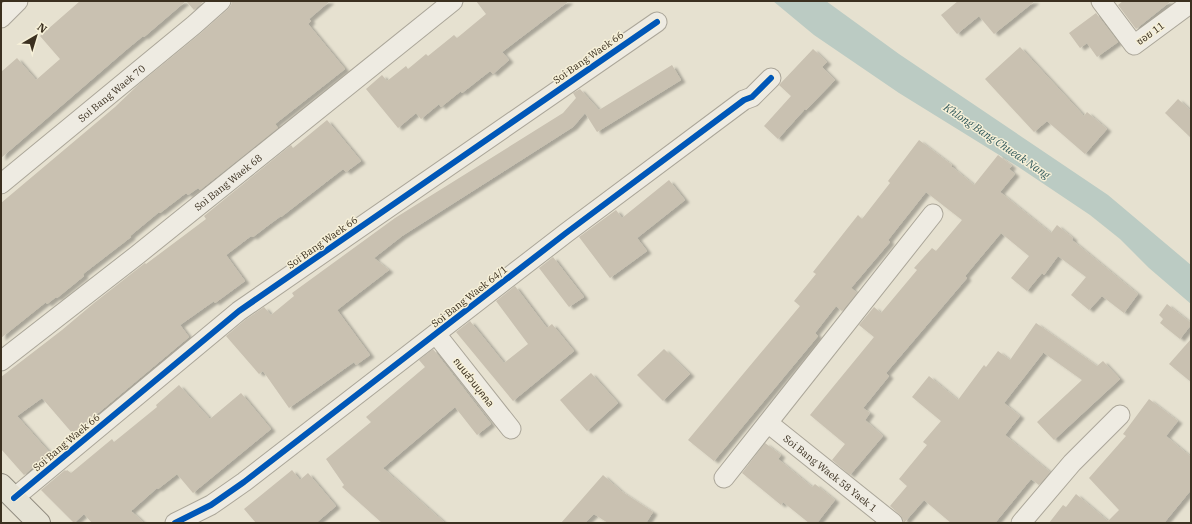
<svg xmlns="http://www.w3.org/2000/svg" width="1192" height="524" viewBox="0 0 1192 524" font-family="'IBM Plex Serif','Noto Sans Thai',serif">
  <defs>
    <filter id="shadow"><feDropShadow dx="4.5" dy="2.5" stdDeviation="1" flood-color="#0004"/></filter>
  </defs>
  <rect width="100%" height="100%" fill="#e6e1d0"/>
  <polygon fill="#bbcbc3" points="773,1 826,1 899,54 1108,195 1191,265 1191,304 1149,268 1120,239 1090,215 1017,166 899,93 814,35"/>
  <g fill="#c9c1b1" filter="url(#shadow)">
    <polygon points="80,1 204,1 194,10 186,1 144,37 143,36 126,50 1,158 1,72 17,58 36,80 60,59 40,36"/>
    <polygon points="232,1 330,1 309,19 311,21 308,24 345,69 275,124 278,128 200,190 198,188 188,195 186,193 160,213 159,212 130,236 131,237 83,274 84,276 57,298 56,297 47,304 46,302 1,338 1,203 115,107 139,84 201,33 228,9 231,5"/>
    <polygon points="476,1 569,1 502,52 509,60 493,74 490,71 462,93 461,91 441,107 439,104 421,119 416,113 398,128 366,89 382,75 387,81 406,66 408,69 426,54 428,56 454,35 457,38 486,14"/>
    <polygon points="958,1 1035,1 994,34 979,16 957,34 941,15"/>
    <polygon points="1123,1 1171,1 1136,29 1118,5"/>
    <polygon points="1096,13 1118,42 1097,57 1087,43 1080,48 1069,33"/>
    <polygon points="1020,47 1084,116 1087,112 1107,129 1085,154 1047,121 1034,132 985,79"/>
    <polygon points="813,49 827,62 822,67 835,80 806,110 805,109 778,139 764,126 791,96 779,85"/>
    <polygon points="672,65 681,80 597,132 585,113 573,127 402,236 374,258 389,270 337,310 370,355 356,365 354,362 289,408 263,371 259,374 226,336 245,320 264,307 271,315 294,296 292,293 395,218 563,113 576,98 573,93 580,89 599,110"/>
    <polygon points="1178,99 1191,111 1191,138 1165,113"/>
    <polygon points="327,120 361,161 346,172 343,169 281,217 281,216 270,224 253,237 251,236 226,255 245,281 215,303 214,301 180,325 189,337 73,434 42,398 17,416 50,453 24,475 1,449 1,377 62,330 94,303 145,263 146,264 206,219 204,216 291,145 293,148"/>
    <polygon points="919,140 952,165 951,166 974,185 998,155 1012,166 1009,169 1015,174 1000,192 1051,233 1057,225 1073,238 1072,240 1138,294 1124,313 1102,296 1089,310 1071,295 1086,277 1058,256 1044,275 1042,273 1027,291 1011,278 1029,256 1001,233 965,276 967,278 886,373 889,376 863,408 870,413 865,420 883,436 850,475 832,460 845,444 810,415 874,337 859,325 874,307 881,313 917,270 914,268 932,248 936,251 962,220 926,192 888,240 890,242 851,288 857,293 842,311 836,306 815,333 818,336 714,461 688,440 800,306 794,301 816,274 813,272 858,215 862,219 890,183 888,181"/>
    <polygon points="669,180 685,200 637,238 647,251 610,278 579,237 616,210 622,218"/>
    <polygon points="553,257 584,297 569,307 539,268"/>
    <polygon points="515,286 547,328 552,324 574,351 513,401 456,332 470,321 504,363 528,344 496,301"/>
    <polygon points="1167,304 1191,323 1191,325 1180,339 1160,323 1163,319 1159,315"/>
    <polygon points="1036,323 1097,366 1103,361 1120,379 1054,440 1037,422 1082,380 1044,353 1043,353 1004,403 1020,416 1005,435 1050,472 1039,485 1031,479 995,523 951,523 924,500 904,523 903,519 900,515 890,506 907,486 899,479 927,445 923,442 941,421 912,397 929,376 958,400 984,365 986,367 998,351 1010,360"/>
    <polygon points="1191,339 1191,382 1169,364"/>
    <polygon points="433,349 491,424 477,435 455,407 383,468 445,523 382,523 342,487 344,485 326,459 371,422 366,417 425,367 419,360"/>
    <polygon points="664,349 690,374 663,401 637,375"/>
    <polygon points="591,373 618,403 587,431 560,400"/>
    <polygon points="179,385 210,419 241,393 271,429 193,493 177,474 158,489 157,488 131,511 144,523 92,523 84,514 74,523 41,490 65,470 66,471 67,470 71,473 112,439 114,442 157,407 156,405"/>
    <polygon points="1149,399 1178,421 1166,436 1191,457 1191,490 1164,523 1049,523 1063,505 1066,507 1076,494 1108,521 1119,510 1089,478 1126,436 1123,434"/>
    <polygon points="765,443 781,455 778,459 812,487 815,484 835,500 817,523 809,523 783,502 781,505 742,473"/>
    <polygon points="292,470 300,480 308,473 336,506 316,523 256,523 244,509"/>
    <polygon points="603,475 621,491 653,512 646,523 608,523 594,514 585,523 561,523"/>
  </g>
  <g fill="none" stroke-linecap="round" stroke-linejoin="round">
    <g stroke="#aba699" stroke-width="21">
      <g id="minor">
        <polyline points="1101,1 1134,45 1191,3"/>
        <polyline points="1,18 18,1"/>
        <path id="s1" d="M1 184 194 25 221 1"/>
        <polyline points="436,334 511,429"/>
        <path id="s2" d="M1 361 136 256 453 1"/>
        <path id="s3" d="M768 423 893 523"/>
        <polyline points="724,478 933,214"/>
        <polyline points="14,498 239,311 657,22"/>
        <polyline points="175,523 211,505 244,482 566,233 744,100 752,97 771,78"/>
        <polyline points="1021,523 1072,463 1120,415"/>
      </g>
    </g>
    <g stroke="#918c80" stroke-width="24">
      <polyline id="major" points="1,485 39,523"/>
    </g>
    <use href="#minor" stroke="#eeebe2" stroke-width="19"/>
    <use href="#major" stroke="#e5e2d4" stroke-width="22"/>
    <g stroke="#f6f0d8" stroke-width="8">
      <g id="cycleway">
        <polyline points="14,498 239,311 657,22"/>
        <polyline points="175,523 211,505 244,482 566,233 744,100 752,97 771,78"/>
      </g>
    </g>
    <use href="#cycleway" stroke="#0057b8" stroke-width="6"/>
  </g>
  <g text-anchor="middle" stroke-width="3" stroke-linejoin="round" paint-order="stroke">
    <g font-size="10" fill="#3b3020" stroke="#f6f0d8">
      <text transform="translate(1150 33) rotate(-36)" y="4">ซอย 11</text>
      <text transform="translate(588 57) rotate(-35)" y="4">Soi Bang Waek 66</text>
      <text dy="4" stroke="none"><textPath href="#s1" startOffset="143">Soi Bang Waek 70</textPath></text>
      <text dy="4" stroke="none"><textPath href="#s2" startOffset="289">Soi Bang Waek 68</textPath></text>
      <text transform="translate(322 242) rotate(-35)" y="4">Soi Bang Waek 66</text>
      <text transform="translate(469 296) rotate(-38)" y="4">Soi Bang Waek 64/1</text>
      <text transform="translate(474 382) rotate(52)" y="4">ถนนส่วนบุคคล</text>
      <text transform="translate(66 442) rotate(-40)" y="4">Soi Bang Waek 66</text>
      <text dy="4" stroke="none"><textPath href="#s3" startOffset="80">Soi Bang Waek 58 Yaek 1</textPath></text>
    </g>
    <g font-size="11" font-style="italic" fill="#30585a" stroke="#f6f0d8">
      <text transform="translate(997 141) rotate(34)" y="4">Khlong Bang Chueak Nang</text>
    </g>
  </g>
  <rect width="1192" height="524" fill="none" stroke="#3b3020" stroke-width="4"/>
  <g transform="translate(36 36) rotate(38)" stroke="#f6f0d8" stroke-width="3" paint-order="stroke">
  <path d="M0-3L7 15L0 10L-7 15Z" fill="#3b3020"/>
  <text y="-6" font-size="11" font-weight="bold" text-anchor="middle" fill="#3b3020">N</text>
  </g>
</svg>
